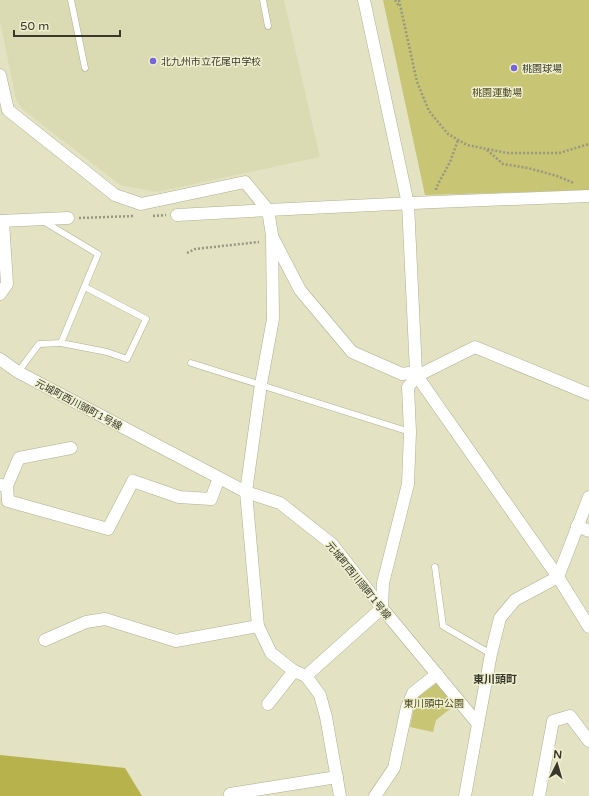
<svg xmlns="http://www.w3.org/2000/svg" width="589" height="796" viewBox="0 0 589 796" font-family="'Varela Round','Noto Sans JP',sans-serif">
  <rect width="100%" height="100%" fill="#e3e2c3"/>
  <polygon fill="#dbdbb3" points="0,0 284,0 320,157 157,192 120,185 22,109 16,100 0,21"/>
  <g fill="#c8c574">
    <polygon points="383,0 589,0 589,190 425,195"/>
    <polygon points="437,683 455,705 436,720 433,732 410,727 416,698"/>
  </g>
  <polygon fill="#b7b24c" points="0,755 125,768 142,796 0,796"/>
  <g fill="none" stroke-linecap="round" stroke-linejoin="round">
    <g stroke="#afaf90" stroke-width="7">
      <g id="lane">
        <polyline points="71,0 85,68"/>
        <polyline points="263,0 268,26"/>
        <polyline points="61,343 107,352 127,359 146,319 85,287"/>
        <polyline points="191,363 410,432"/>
        <polyline points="18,372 39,344 61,343 98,254 43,221"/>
        <polyline points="435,567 443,626 491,654"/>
      </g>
    </g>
    <g stroke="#afaf90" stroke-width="13">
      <g id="street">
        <polyline points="364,0 408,204 416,372 417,376 558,577 589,627"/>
        <polyline points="0,75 8,110 115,195 141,204 245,182 268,210 435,202 589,196"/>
        <polyline points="177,215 268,210 272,235 273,319 261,384 246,492 258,626 271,653 294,671 306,676 320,695 326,717 340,796"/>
        <polyline points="0,221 68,218"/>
        <polyline points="273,238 300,290 352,352 402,374 416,372"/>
        <polyline points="0,294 7,284 3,221"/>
        <polyline points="0,359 18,372 246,492 280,503 332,544 382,608 478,724 465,796"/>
        <polyline points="0,485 7,486 8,501 108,529 133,481 179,497 211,499 219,478"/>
        <polyline points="7,486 19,458 71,448"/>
        <polyline points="577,526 589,531"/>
        <polyline points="45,640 86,622 105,619 176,641 258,626"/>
        <polyline points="306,676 382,608 383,583 408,484 410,432 408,387 417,376 475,347 589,394"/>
        <polyline points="268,704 294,671"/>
        <polyline points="478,724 491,654 500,618 515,600 558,577 589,497"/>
        <polyline points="231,796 230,794 337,777"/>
        <polyline points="375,796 394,768 407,707 413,693 437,674"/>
        <polyline points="539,796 553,721 570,716 589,741"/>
      </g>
    </g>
    <g stroke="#989781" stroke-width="2.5" stroke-dasharray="2 2" stroke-linecap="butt">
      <polyline points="395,0 399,6"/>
      <polyline points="399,0 417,82 429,111 448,134 467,145 507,153 559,153 589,144"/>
      <polyline points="487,150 503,164 528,168 557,176 574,183"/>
      <polyline points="436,190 436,188 450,162 458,140"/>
      <polyline points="153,216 166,215"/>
      <polyline points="79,218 134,216"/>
      <polyline points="187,253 195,249 259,242"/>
    </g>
    <use href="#lane" stroke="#fff" stroke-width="6"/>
    <use href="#street" stroke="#fff" stroke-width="12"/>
  </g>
  <g fill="#7663de" stroke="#f0f0d0" stroke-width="1.5">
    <circle cx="153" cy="61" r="4"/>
    <circle cx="514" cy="68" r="4"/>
  </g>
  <g text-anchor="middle" stroke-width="3" stroke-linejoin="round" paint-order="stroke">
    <g font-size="10" fill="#38382c" stroke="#f0f0d0" text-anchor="start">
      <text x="161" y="65">北九州市立花尾中学校</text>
      <text x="522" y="72">桃園球場</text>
    </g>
    <g font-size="10" fill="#49471d" stroke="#f0f0d0">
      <text x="497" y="96">桃園運動場</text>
      <text x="434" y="707">東川頭中公園</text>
    </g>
    <g font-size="10" fill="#38382c" stroke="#f0f0d0">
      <text transform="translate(79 404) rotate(28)" y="4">元城町西川頭町1号線</text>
      <text transform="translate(359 580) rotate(51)" y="4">元城町西川頭町1号線</text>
    </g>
    <g font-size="11" font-weight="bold" fill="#38382c" stroke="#f0f0d0">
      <text x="495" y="683">東川頭町</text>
    </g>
  </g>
  <g transform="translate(557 764) rotate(5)" stroke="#f0f0d0" stroke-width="3" paint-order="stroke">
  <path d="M0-3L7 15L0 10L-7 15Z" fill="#38382c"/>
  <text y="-6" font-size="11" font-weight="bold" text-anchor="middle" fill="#38382c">N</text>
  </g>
  <path d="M14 30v6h106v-6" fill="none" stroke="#38382c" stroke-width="2"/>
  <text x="20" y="30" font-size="12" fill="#38382c" stroke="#f0f0d0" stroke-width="3" paint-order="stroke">50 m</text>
</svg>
